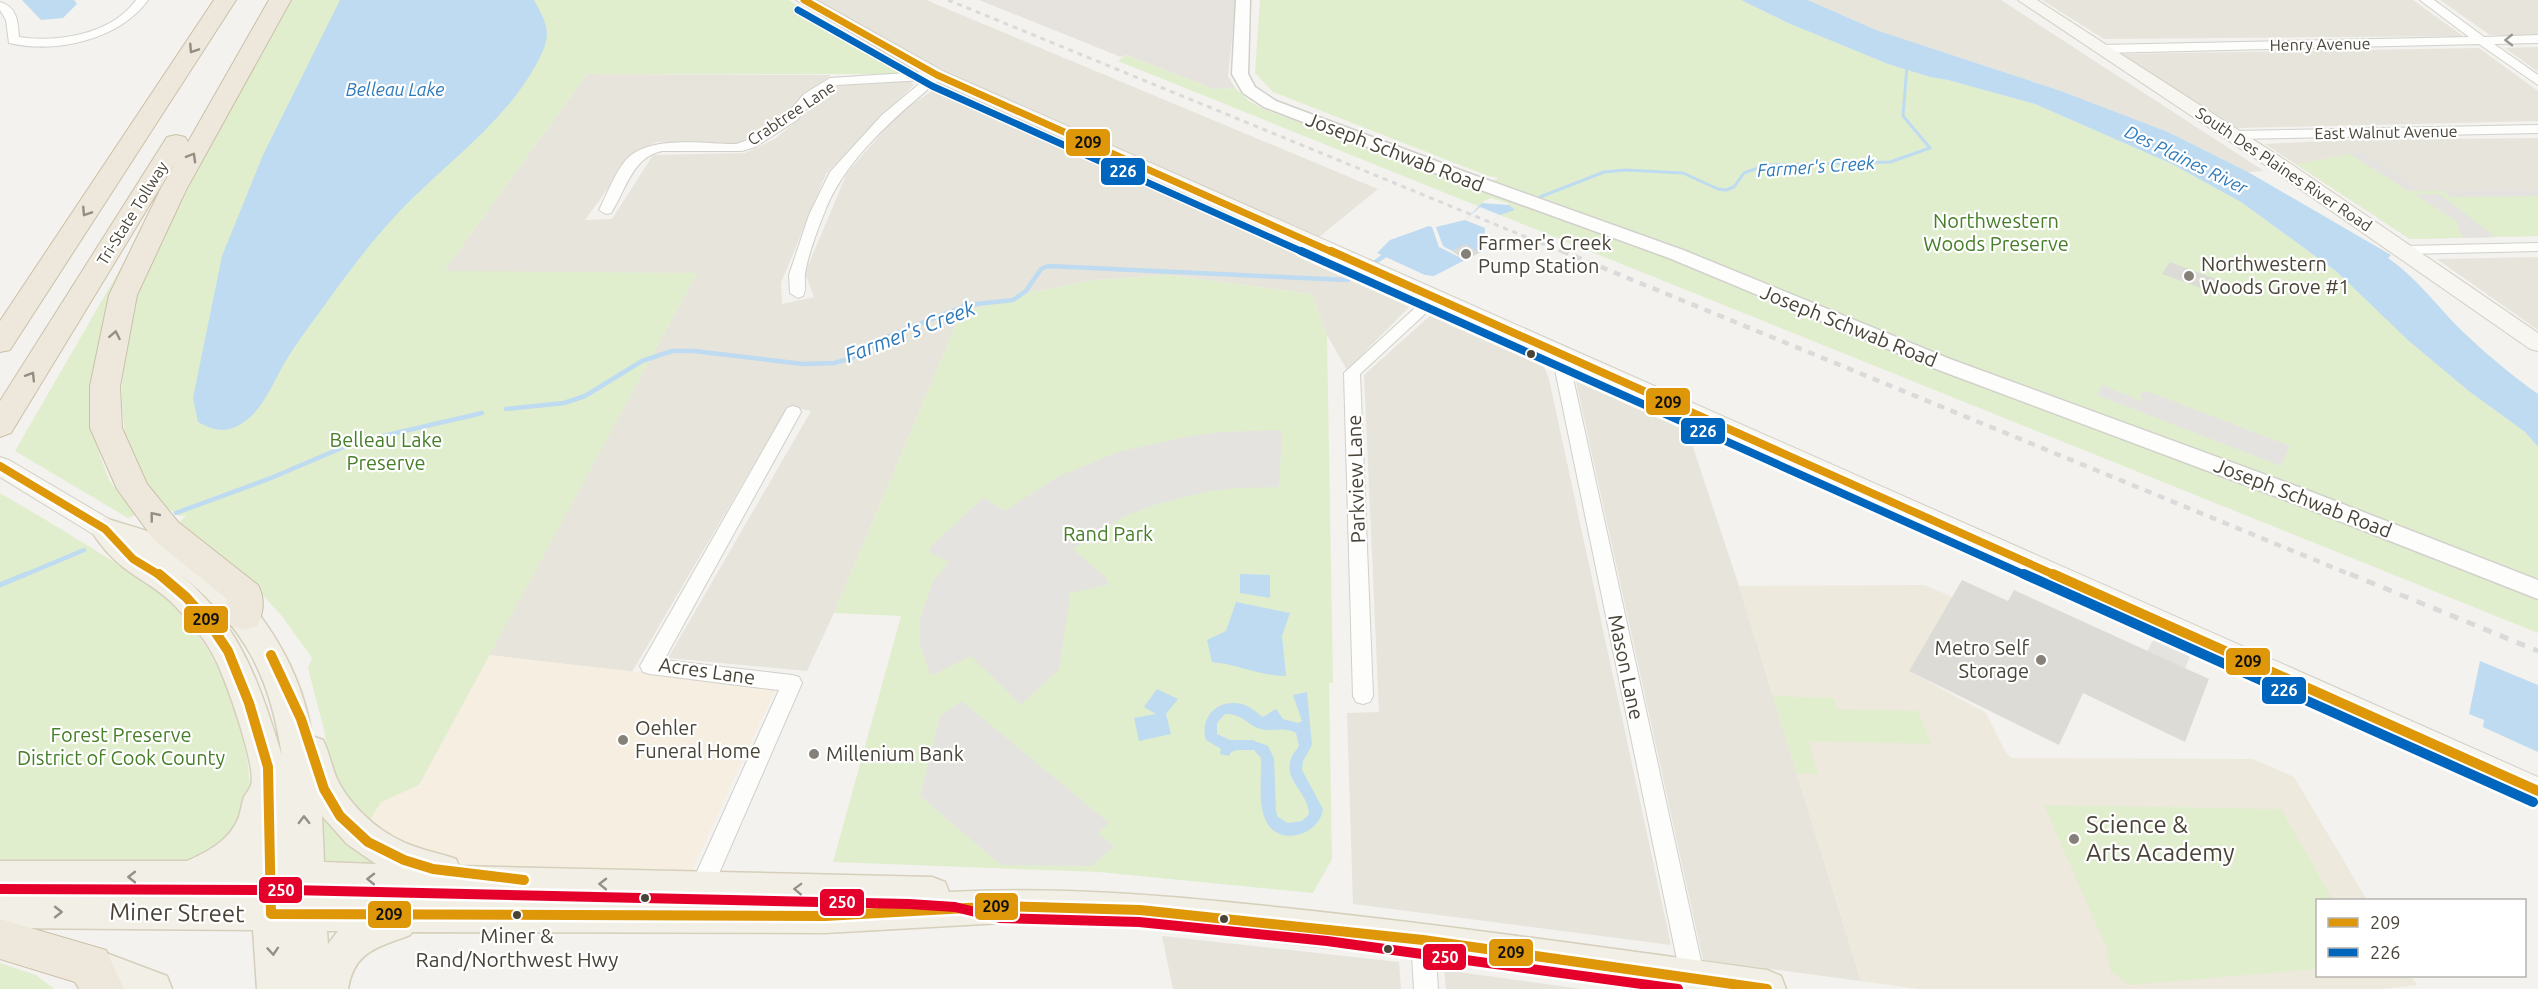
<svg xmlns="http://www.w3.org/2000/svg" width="2538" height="989" viewBox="0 0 2538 989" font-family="Ubuntu,sans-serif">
  <rect width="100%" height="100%" fill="#f3f2ee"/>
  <g fill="#e7e4db">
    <polygon points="816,0 926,0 1378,189 1319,237 946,71 866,32"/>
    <polygon points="1808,0 2001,0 2264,171 2248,172 2168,132 2061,91 1876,30"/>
    <polygon points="2042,0 2413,0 2463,36 2104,39"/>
    <polygon points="2440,0 2538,0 2538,35 2490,35"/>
    <polygon points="2538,47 2538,72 2505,48"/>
    <polygon points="2479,48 2538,91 2538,121 2238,128 2120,54"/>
    <polygon points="587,74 831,75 778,119 739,144 657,142 633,154 585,220 612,219 653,155 745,153 775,139 839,85 908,80 914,85 883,114 826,174 781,283 782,304 814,297 805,273 847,173 900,112 935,89 1333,272 1413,303 1347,370 1327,335 1312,294 1168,275 1095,280 1027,293 961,313 834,613 807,671 668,658 811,411 788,406 632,672 489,655 697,273 443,272"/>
    <polygon points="2538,138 2538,236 2410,239 2265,144 2344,140"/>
    <polygon points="2538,257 2538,330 2437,259"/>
    <polygon points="1432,314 1542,361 1549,379 1671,945 1353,904 1347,713 1379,712 1364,375"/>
    <polygon points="1575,377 1686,426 1739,586 1861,981 1703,960"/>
    <polygon points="1162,936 1399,962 1401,989 1173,989"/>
    <polygon points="1444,970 1582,989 1446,989"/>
  </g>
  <polygon fill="#f5eee1" points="489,655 776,688 691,872 526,869 452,863 412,852 366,826 395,778 419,784"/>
  <polygon fill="#e6e2dd" points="979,0 1236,0 1228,76 1235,88 1214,89 1126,55 1121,57"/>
  <polygon fill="#eee9dd" points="1925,585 1952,597 1909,671 1986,713 2005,751 2011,758 2253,759 2294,777 2367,900 2318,900 2318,976 2411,976 2417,985 2381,989 1918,989 1861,981 1739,586"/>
  <g fill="#e0eece" fill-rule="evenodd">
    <path d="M289 0H789L851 41 908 70 905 74H587L444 271 697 273 419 785 381 802 366 826 333 778 324 730 308 668 312 658 281 615 250 581 176 525 187 515 180 516 171 510 161 514C150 493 135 470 127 448 125 441 125 432 124 425 117 369 129 314 149 262Z"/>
    <polygon points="1260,0 1741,0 1788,23 1888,64 1930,77 1948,80 2035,104 2172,164 2241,202 2337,272 2470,392 2525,432 2538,447 2538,583 2013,384 1673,247 1490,182 1499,178 1488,176 1273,92 1255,73"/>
    <polygon points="1126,55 1214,89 1235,88 1249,101 1266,110 1649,250 1884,347 2538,597 2538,633 1500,215 1514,209 1507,203 1491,198 1484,201 1480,207 1118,61"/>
    <path d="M2350 154 2409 191H2443L2451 197 2538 196V236L2410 239 2296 164ZM2439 194 2495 236 2463 238 2456 221 2416 195Z"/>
    <polygon points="134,245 95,421 100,456 109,480 135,515 128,518 15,451"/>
    <polygon points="1168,275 1312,294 1327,335 1333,683 1329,683 1332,859 1313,893 1099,872 833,862 901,616 834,613 961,313 1027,293 1095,280"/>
    <path d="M0 493C36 514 71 535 106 557 122 567 142 576 156 588 221 645 258 737 248 822L195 864 0 870Z"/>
    <polygon points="1773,696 1834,698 1838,709 1918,711 1931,744 1809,741 1818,774 1797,774"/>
    <polygon points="2044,805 2281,809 2333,900 2318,900 2317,969 2129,985 2111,972 2106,947"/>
    <polygon points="319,809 383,865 323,869"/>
    <polygon points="0,963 36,975 54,989 0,989"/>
  </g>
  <g fill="#e5e3df">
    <polygon points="2361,152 2418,188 2407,190 2350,154"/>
    <polygon points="2538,190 2538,196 2451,197 2443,191"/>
    <polygon points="2415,194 2439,194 2495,237 2463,238 2456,221"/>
    <polygon points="2102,385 2144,402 2139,394 2147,391 2290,446 2281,466 2097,395"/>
    <polygon points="1282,430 1279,487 1240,488 1209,491 1157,504 1123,517 1073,549 1107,579 1108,585 1069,593 1070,597 1059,669 1021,705 971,656 933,675 930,673 920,644 920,619 933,581 949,562 929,552 931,546 983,498 1005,511 1057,477 1118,452 1185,437 1221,432"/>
    <polygon points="2154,639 2190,656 2185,669 2147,651"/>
    <polygon points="962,701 1109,823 1098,833 1114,846 1092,866 1001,865 920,796 940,716"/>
  </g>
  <g fill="#bedbf1" fill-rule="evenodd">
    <polygon points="22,0 74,0 77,4 63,18 41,20"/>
    <path d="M340 0H534C549 27 552 35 537 63 505 123 444 164 398 213 369 244 344 278 319 313 307 329 295 345 285 362 273 383 262 412 241 424 225 434 213 430 198 422L193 398 222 256 263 155Z"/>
    <path d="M1741 0H1808L1876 30 2061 91 2168 132 2248 172 2391 255 2388 258C2417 278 2436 305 2460 329 2484 352 2511 375 2538 394V447L2525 432 2470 392 2409 341 2337 272 2241 202 2172 164 2035 104 1948 80 1930 77 1888 64 1788 23Z"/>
    <polygon points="1482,203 1509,205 1515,210 1500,215 1485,228 1483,251 1479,253 1466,245 1452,251 1443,246 1436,227 1465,220"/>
    <polygon points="1429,226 1432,227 1439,247 1465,260 1434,276 1425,275 1377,253 1390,240"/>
    <polygon points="1240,574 1270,575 1270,598 1240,593"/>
    <path d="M1236 602 1290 613 1282 636 1286 676C1260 676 1237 664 1212 662L1207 640 1226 631Z"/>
    <polygon points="2480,661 2538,685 2538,752 2483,727 2484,720 2469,714"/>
    <polygon points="1157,689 1178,699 1166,714 1171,734 1139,741 1134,718 1156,714 1144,707"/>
    <path d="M1307 692 1312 745 1303 761 1302 770 1323 809C1320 834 1281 847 1267 823 1257 805 1262 778 1261 758L1254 750H1237L1231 752 1229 756 1220 754 1221 749 1206 740C1199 717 1218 698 1242 704 1250 706 1257 713 1263 717L1276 709 1283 719 1298 723 1302 721 1293 695ZM1225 714C1244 714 1246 725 1261 729 1273 732 1285 726 1296 733L1299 746C1296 751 1292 754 1291 759 1283 781 1309 793 1309 814L1302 821 1288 823 1278 817 1276 812 1274 758 1268 746 1252 740H1230L1217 734V723Z"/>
  </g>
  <polygon fill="#f3f2ee" points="1480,207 1500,215 1485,228 1465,220"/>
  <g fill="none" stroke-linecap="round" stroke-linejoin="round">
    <polyline stroke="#bedbf1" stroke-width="3" points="1540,197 1604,172 1625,170 1683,173 1718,189 1726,190 1734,187 1744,173 1766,165 1890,162 1930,148 1903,116 1907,66"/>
    <g stroke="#bedbf1" stroke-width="4.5">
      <polyline points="1371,265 1387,254"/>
      <polyline points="506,409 564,403 585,396 642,361 672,351 694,351 803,364 834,363 852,358 889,336 967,305 1013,300 1026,291 1041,269 1048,266 1347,280 1365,270"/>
      <polyline points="176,513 271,478 353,443 482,413"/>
      <polyline points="22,576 84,550"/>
    </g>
    <polyline stroke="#bedbf1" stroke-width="5" points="0,585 26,574"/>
  </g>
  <g fill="#dddbd6">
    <polygon points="1466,244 1479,253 1465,260 1452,251"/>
    <polygon points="2170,262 2216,279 2209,291 2162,274"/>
    <polygon points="1962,580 2008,601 2014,590 2209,679 2185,742 2083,693 2059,745 1909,671"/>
  </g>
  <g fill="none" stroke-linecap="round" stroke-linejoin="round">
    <g stroke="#d1d0cb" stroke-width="2">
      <g id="minor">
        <path d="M136 0H148C119 40 56 54 9 43L6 20 0 10V2C17 7 18 21 19 37 58 43 112 34 136 0Z"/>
        <polygon points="2420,0 2434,0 2484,37 2538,35 2538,43 2494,44 2538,75 2538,85 2479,44 2102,53 2096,49 2102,45 2469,37"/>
        <path d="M937 71 941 72 943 75 941 78C896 117 844 158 823 216 816 234 808 255 805 274 804 282 807 289 803 296L798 298 790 293 789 275 809 215 830 172 882 115 924 80 837 85 814 100 797 120 755 147 742 151H662C632 157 626 190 611 213L606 214 599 210C607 194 614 175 625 161 648 134 704 144 736 144L745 141 787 114 804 94 830 78Z"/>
        <polygon points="2538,125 2538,133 2235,139 2228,135 2235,131"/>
        <polygon points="2538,243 2538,251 2405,254 2398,250 2405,246"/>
        <polygon points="1434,293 1442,298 1439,301 1360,374 1373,696 1370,702 1363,704 1356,702 1353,696 1344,373 1429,295"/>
        <polygon points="1560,350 1568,355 1705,979 1702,987 1697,989 1684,987 1681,979 1552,355"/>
        <polygon points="793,406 799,408 801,412 664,660 792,675 799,677 802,683 710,894 702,897 694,894 690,887 779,690 650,674 643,672 640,666 785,412 787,408"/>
        <polygon points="1423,929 1431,932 1435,940 1438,989 1414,989 1411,940 1415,932"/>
      </g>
    </g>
    <g stroke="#d1d0cb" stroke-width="3">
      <polygon id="tertiary" points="1236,0 1250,0 1248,74 1255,87 1276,101 1468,173 1683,250 1950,359 2304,489 2538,580 2538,599 2288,501 1936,369 1669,258 1456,181 1264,107 1243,93 1232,74"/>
    </g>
    <g stroke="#d2cfc5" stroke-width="2">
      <g id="secondary">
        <polygon points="796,0 816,0 943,71 2538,777 2538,804 931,79"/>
        <polygon points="2018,0 2037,0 2291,164 2538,333 2538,351 2530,349 2277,173"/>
        <polygon points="0,457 9,460 114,522 118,529 114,536 105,538 96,536 0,477"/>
      </g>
    </g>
    <g stroke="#d5cfbb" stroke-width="3">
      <g id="primary">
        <path d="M105 518C129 526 156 532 178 544 248 582 300 658 312 736L323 740C330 754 332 770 339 783 355 812 385 837 416 847 429 852 443 854 456 859L459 866 932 877 945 882 949 892C1062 886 1173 896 1285 908 1446 925 1606 948 1767 970L1781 976 1786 989H1639L1423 958 1140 927 1002 923 825 933 412 932 410 935C380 947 354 950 348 989H257L253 930 0 928V894L252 896V894L0 893V861H187C205 853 227 842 236 823 241 815 241 805 244 797 246 793 250 789 251 785 257 767 224 673 213 655 204 637 190 622 177 608 161 590 141 581 123 567 110 557 98 542 90 529L95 522ZM180 574C244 626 270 675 282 756 259 682 241 626 180 574ZM322 816 347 844 376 864 324 862ZM325 895 411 897H325ZM327 931H338L328 944Z"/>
        <polygon points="90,947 167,976 172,989 105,989 77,978 71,965 77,952"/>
      </g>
    </g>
    <g stroke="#cbc0a9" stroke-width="2">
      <g id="motorway">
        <polygon points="214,0 236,0 10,350 0,352 0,321"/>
        <path d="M269 0H291L186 190 137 295 120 386 122 428 147 484 178 522 258 585C265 598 264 612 257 626L244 630 231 626 226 616 227 599 154 540 117 489 90 428V386L109 295 160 190 177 160 11 433 0 437V401L167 137 176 135 185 137 188 142Z"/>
        <polygon points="0,919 106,950 124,989 79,989 75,982 0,959"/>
      </g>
    </g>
    <use href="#minor" fill="#fdfdfc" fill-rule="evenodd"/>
    <use href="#tertiary" fill="#fdfdfc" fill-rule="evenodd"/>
    <use href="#secondary" fill="#f7f6f1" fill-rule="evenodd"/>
    <use href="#primary" fill="#f2efe6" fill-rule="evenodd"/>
    <use href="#motorway" fill="#ede8db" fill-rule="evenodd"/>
    <polyline stroke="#dadada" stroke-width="3" stroke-dasharray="5 5" stroke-linecap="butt" points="948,0 1565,253"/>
    <polyline stroke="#dadada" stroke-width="4.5" stroke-dasharray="7 7" stroke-linecap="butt" points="1562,251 2354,576"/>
    <polyline stroke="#dadada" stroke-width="5" stroke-dasharray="9 9" stroke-linecap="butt" points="2350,574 2538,651"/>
    <g stroke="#fff" stroke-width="10">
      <polyline id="bus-1-far2" points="804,0 937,75 1334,253"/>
    </g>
    <g stroke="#fff" stroke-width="13">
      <g id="bus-1-far1">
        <polyline points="1331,251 2057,576"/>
        <polyline points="0,466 105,529 133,559 161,576"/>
      </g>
    </g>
    <g stroke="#fff" stroke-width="15">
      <g id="bus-1">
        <polyline points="159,574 186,597 210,624 228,651 249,703 268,767 271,914 825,916 1002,906 1140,910 1423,940 1767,989"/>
        <polyline points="2053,574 2538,791"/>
        <polyline points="271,655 301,719 324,789 340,816 368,842 404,860 433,869 524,880"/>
      </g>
    </g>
    <g stroke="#fff" stroke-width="10">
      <polyline id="bus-2-far2" points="798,10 932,86 1305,253"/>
    </g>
    <g stroke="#fff" stroke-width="13">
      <polyline id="bus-2-far1" points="1301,251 2027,576"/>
    </g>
    <g stroke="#fff" stroke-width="15">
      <polyline id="bus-2" points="2024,574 2533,802"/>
    </g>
    <g stroke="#fff" stroke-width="15">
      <polyline id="bus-3" points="0,889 290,890 909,904 955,907 1000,918 1139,922 1327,941 1678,989"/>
    </g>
    <use href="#bus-1-far2" stroke="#dd9708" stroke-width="7"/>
    <use href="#bus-1-far1" stroke="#dd9708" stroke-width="8"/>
    <use href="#bus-1" stroke="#dd9708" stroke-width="10"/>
    <use href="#bus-2-far2" stroke="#0065bd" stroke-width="7"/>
    <use href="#bus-2-far1" stroke="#0065bd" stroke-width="8"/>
    <use href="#bus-2" stroke="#0065bd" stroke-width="10"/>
    <use href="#bus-3" stroke="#e4002b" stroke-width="10"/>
  </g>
  <defs><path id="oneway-chevron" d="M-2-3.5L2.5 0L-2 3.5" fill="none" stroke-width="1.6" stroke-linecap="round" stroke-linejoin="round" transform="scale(1.5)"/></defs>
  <use stroke="#9b9790" href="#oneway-chevron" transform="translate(2509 40) rotate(179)"/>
  <g stroke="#938e81">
    <use href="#oneway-chevron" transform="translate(193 49) rotate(123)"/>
    <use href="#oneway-chevron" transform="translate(192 157) rotate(-60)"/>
    <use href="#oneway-chevron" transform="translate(86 212) rotate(123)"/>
    <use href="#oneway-chevron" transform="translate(115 335) rotate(-79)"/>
    <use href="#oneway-chevron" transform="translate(31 376) rotate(-58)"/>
    <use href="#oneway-chevron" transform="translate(154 516) rotate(-129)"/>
  </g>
  <g stroke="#969186">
    <use href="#oneway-chevron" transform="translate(304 820) rotate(-91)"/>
    <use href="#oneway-chevron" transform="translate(132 877) rotate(180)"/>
    <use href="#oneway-chevron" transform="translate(371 879) rotate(-179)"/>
    <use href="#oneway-chevron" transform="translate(603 884) rotate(-179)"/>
    <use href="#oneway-chevron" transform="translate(798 889) rotate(-178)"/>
    <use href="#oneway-chevron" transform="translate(58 912)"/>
    <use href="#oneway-chevron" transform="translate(273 951) rotate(86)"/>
  </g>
  <g fill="#858178" stroke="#fff" stroke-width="2">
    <circle cx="1466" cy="254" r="6"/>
    <circle cx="2189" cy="276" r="6"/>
    <circle cx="2041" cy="660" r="6"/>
    <circle cx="623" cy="740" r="6"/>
    <circle cx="814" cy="754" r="6"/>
    <circle cx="2074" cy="839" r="6"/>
  </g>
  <g fill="#4a4438" stroke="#fff" stroke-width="2">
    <circle cx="1531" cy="354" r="5"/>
    <circle cx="645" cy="898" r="5"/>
    <circle cx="517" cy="915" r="5"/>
    <circle cx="1224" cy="919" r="5"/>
    <circle cx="1388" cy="949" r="5"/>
  </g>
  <g text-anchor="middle" stroke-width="4.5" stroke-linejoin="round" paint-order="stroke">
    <g font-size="16" fill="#4a4438" stroke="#fff">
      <text transform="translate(2320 44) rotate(-1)" y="6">Henry Avenue</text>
      <text transform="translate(791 113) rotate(-34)" y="6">Crabtree Lane</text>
      <text transform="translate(2386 132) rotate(-1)" y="6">East Walnut Avenue</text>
      <text transform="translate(2284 169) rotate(34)" y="6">South Des Plaines River Road</text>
      <text transform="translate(132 213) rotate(-58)" y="6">Tri-State Tollway</text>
    </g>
    <g font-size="18" font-style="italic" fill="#2e7aba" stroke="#fff">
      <text x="395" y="96">Belleau Lake</text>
      <text transform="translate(2186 160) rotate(26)" y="6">Des Plaines River</text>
      <text transform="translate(1816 167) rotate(-4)" y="6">Farmer's Creek</text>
    </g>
    <g font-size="20" fill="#4a4438" stroke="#fff">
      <text transform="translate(1395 152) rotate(21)" y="7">Joseph Schwab Road</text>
      <text transform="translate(1849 326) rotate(22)" y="7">Joseph Schwab Road</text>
      <text transform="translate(1356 479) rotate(-92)" y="7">Parkview Lane</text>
      <text transform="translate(2303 498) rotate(21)" y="7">Joseph Schwab Road</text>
      <text transform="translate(1626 667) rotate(78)" y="7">Mason Lane</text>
      <text transform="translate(707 671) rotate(8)" y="7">Acres Lane</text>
    </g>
    <g font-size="20" fill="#477e29" stroke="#fff">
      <text x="1996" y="228">Northwestern<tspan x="1996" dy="23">Woods Preserve</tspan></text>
      <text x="386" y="447">Belleau Lake<tspan x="386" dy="23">Preserve</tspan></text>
      <text x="1108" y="541">Rand Park</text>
      <text x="121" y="742">Forest Preserve<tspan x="121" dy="23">District of Cook County</tspan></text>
    </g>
    <g font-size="20" fill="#4a4438" stroke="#fff" text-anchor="start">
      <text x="1478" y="250">Farmer's Creek<tspan x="1478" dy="23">Pump Station</tspan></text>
      <text x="2201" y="271">Northwestern<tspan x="2201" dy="23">Woods Grove #1</tspan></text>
      <text x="2029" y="655" text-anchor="end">Metro Self<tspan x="2029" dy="23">Storage</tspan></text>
      <text x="635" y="735">Oehler<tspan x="635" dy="23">Funeral Home</tspan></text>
      <text x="826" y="761">Millenium Bank</text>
    </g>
    <g font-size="21" font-style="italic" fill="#2e7aba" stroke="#fff">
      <text transform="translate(910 332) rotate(-21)" y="7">Farmer's Creek</text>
    </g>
    <g font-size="21" fill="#4a4438" stroke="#fff">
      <text x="517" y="943">Miner &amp;<tspan x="517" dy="24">Rand/Northwest Hwy</tspan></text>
    </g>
    <g font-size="24" fill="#4a4438" stroke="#fff" text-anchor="start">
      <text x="2086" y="833">Science &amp;<tspan x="2086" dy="28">Arts Academy</tspan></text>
    </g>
    <g font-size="24" fill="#4a4438" stroke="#fff">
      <text transform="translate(177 913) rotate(1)" y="8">Miner Street</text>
    </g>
  </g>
  <g stroke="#fff" stroke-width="2">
    <rect x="1065" y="128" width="46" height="29" rx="6" fill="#dd9708"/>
    <rect x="1100" y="157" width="46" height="29" rx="6" fill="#0065bd"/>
    <rect x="1645" y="387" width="46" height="29" rx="6" fill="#dd9708"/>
    <rect x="1680" y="417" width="46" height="28" rx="6" fill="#0065bd"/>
    <rect x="183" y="605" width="46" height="29" rx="6" fill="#dd9708"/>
    <rect x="2225" y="647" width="46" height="29" rx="6" fill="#dd9708"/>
    <rect x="2261" y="676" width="46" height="29" rx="6" fill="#0065bd"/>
    <rect x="258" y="876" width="45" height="28" rx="6" fill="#e4002b"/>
    <rect x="819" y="888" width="46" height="29" rx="6" fill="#e4002b"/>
    <rect x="974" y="892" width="45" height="29" rx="6" fill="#dd9708"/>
    <rect x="367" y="900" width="45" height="29" rx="6" fill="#dd9708"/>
    <rect x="1488" y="938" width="46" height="29" rx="6" fill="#dd9708"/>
    <rect x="1422" y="943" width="45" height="28" rx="6" fill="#e4002b"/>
  </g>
  <g font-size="16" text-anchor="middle" font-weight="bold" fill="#fff">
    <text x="1123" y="177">226</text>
    <text x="1703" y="437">226</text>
    <text x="2284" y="696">226</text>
    <text x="281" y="896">250</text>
    <text x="842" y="908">250</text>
    <text x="1445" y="963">250</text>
  </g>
  <g font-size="16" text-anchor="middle" font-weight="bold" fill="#111">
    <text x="1088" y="148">209</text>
    <text x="1668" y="408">209</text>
    <text x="206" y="625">209</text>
    <text x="2248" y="667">209</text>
    <text x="996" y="912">209</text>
    <text x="389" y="920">209</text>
    <text x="1511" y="958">209</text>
  </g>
  <rect x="2316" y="899" width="210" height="78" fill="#ffffff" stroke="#b7b4af" stroke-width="1.5"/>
  <rect x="2328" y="918" width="30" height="9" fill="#dd9708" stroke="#b7b4af" stroke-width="1.5"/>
  <text x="2370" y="929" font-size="18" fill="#4a4438">209</text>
  <rect x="2328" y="948" width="30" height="9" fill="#0065bd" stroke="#b7b4af" stroke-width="1.5"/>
  <text x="2370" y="959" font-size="18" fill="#4a4438">226</text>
</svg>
